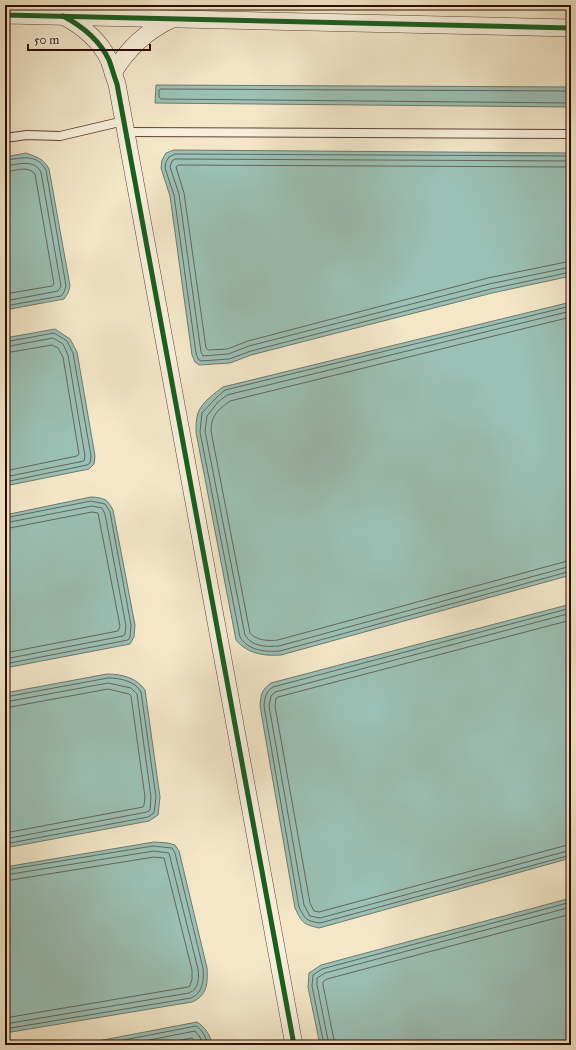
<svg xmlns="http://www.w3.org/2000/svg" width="576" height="1050" viewBox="0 0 576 1050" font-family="'IM FELL Great Primer',serif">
  <rect width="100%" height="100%" fill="#f3e7c8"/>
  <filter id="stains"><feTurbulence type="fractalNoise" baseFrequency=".005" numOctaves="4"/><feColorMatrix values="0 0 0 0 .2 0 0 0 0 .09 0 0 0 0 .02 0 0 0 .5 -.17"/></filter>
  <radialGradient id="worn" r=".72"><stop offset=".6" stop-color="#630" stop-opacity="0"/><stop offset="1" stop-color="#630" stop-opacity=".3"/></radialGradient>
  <g fill="#9bc0b5" stroke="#6f786d">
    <polygon points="156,85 571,87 571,107 155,103"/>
    <polygon points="174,150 571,153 571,276 492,293 251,355 230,363 199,365 195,362 192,355 170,196 161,168 162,160 166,153"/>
    <path d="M26 153C37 157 44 159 49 169L70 286 68 293 64 299 5 310V157Z"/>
    <path d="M571 302V575L281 655C263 656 248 654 236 640L196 432C196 426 196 419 198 413 202 402 215 393 223 387Z"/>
    <polygon points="55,329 70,339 77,352 95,456 94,464 89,469 5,486 5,338"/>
    <path d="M91 497C105 498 107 499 113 510L135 625 134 637 130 644 5 668V515Z"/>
    <path d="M571 604V858L319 928C303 924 302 923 295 908L260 706C261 695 261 690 271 683Z"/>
    <path d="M107 674C122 674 137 678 145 690L160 797 158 815 149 821 5 848V693Z"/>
    <path d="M154 842 168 843 175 845 179 851 207 968C208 983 207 996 192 1002L5 1033V867Z"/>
    <polygon points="571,898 571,1045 320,1045 308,987 309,973 321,965"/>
    <path d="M197 1022C205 1027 211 1036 212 1045H77Z"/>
  </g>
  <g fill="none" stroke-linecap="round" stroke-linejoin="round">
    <g stroke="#64665c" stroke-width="1">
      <polyline points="571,91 161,89 159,90 159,97 161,99 571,103"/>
      <polyline points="571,156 175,154 169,157 166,162 165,168 174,195 196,353 198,359 201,361 229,359 251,351 491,289 571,272"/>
      <path d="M5 160C20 159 36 152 46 170L66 286 64 292 61 296 5 306"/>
      <polyline points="571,161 175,159 172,161 170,167 179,194 201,352 203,356 228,354 249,346 489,284 571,267"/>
      <path d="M5 166C17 165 33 158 41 172L61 286 58 291 5 301"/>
      <polyline points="571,167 178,165 176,167 184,193 206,348 208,350 227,349 248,341 488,278 571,261"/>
      <path d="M5 172C15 171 27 165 35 174L54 284 52 286 5 294"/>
      <path d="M571 306 225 390 215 399 202 413 200 432 240 637C249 651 265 652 280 651L571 571"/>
      <path d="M571 311 227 395 218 402 207 416 205 431 245 635C252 647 267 647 279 646L571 566"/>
      <path d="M571 317 230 401C218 410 211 415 211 431L250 633C257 641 269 641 278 640L571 560"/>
      <polyline points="5,342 54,333 67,341 73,353 91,456 90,463 87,465 5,482"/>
      <polyline points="5,347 53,338 63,344 68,355 85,456 84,461 5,477"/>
      <polyline points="5,353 52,345 58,348 63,357 79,454 77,456 5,471"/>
      <polyline points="5,518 91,501 105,504 110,512 131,625 130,637 128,640 5,664"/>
      <polyline points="5,523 92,506 102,508 105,514 126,626 125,634 123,636 5,659"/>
      <polyline points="5,529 92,512 98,513 120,626 118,631 5,653"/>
      <path d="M571 608 273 687C265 692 265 698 264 706L299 907C305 919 306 921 320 923L571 855"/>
      <polyline points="571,613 275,692 271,696 269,706 304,905 310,916 320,918 571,850"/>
      <polyline points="571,620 278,697 276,698 275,706 310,903 314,911 319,912 571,844"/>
      <path d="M5 697 108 678C120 678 135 681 141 692L156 797 154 813 148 817 5 844"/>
      <polyline points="5,702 108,683 131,688 137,694 151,797 150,810 147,812 5,839"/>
      <polyline points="5,708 108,689 129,694 131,696 145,797 144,805 143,807 5,833"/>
      <path d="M5 870 153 846 172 848 175 853 203 968C204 980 203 993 191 998L5 1029"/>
      <path d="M5 875 154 851 169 853 198 969C199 978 199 989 189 993L5 1024"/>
      <polyline points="5,881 154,857 164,858 192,970 192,979 190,986 188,987 5,1018"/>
      <path d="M98 1045 196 1026C203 1030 206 1038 208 1045"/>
      <polyline points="124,1045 195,1031 200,1037 203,1045"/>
      <polyline points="156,1045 192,1038 197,1045"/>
      <polyline points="324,1045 312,986 313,975 322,969 571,902"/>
      <polyline points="329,1045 317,985 317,978 325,973 571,907"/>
      <polyline points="335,1045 323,985 323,982 327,979 571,914"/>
    </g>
    <g stroke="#5e4234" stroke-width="10">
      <g id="lane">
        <polyline points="126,132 571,134"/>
        <polyline points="5,138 27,135 60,136 124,121"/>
      </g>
    </g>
    <g stroke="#5e4234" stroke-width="18">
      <g id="street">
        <polyline points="5,15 571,28"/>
        <path d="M63 16C82 26 100 41 109 60 112 68 114 76 117 84L294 1045"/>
        <path d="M113 73C128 48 146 31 172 19"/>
      </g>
    </g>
    <use href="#lane" stroke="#f7efdb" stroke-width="8"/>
    <use href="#street" stroke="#f7efdb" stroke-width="17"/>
    <g stroke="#f7efdb" stroke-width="8">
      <g id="cycleway">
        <polyline points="5,15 571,28"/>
        <path d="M63 16C82 26 100 41 109 60 112 68 114 76 117 84L294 1045"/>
      </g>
    </g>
    <use href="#cycleway" stroke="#1b5e20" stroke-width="5"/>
  </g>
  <rect width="576" height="1050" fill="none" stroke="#f3e7c8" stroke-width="20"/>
  <rect x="6" y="6" width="564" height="1038" fill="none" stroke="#2d0b02" stroke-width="2"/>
  <rect x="10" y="10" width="556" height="1030" fill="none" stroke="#2d0b02"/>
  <path d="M28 44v6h122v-6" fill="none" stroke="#2d0b02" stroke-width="2"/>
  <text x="34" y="44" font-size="12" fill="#2d0b02" stroke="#f7efdb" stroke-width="3" paint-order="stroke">50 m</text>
  <rect width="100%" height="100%" filter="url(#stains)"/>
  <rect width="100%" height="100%" fill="url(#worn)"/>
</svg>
